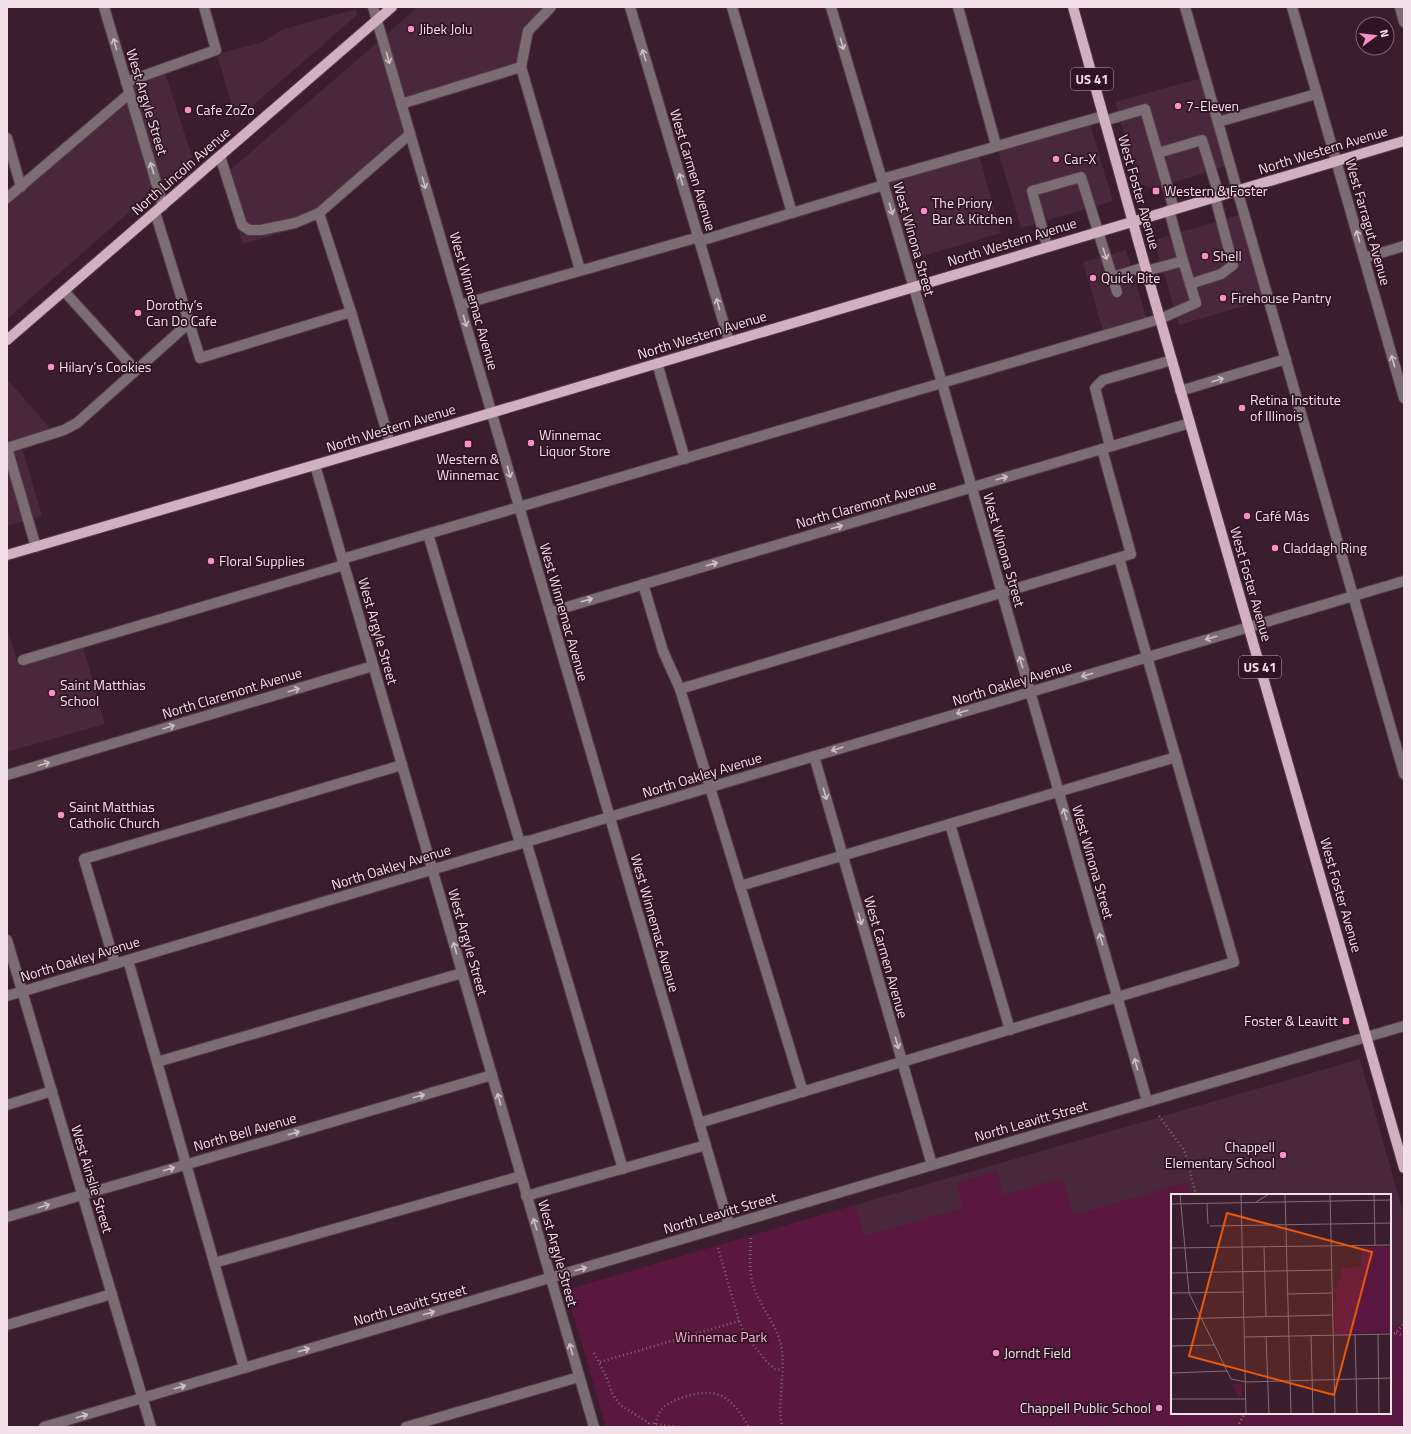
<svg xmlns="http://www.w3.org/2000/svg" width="1411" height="1434" viewBox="0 0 1411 1434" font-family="'Titillium Web',sans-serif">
  <rect width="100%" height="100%" fill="#3a1e2d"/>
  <g fill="#49283b">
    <polygon points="418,7 550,7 526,27 516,67 401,101 409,131 298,228 243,244 222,177"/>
    <polygon points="356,9 357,15 236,120 217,54 263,42 281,30"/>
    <polygon points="165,72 192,157 7,319 7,203 135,97 131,84"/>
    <polygon points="1202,78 1226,166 1153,189 1138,183 1115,102"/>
    <polygon points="1089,120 1113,201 1021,228 997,147"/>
    <polygon points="978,152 1001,233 909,260 887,183"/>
    <polygon points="1239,215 1264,300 1179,325 1154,240"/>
    <polygon points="1126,250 1149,326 1105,338 1083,262"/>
    <polygon points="7,379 53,432 20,441 42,516 7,526"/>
    <polygon points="7,628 18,663 82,643 105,724 7,752"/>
    <polygon points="1360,1059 1404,1216 1404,1323 1390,1327 1390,1195 1172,1195 1172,1413 1179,1427 875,1272 855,1205"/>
  </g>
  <polygon fill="#5a1740" points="997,1171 1003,1195 1062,1178 1074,1215 1187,1182 1191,1195 1172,1195 1172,1413 1390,1413 1390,1327 1404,1323 1404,1427 606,1427 566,1290 855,1205 865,1236 963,1208 956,1183"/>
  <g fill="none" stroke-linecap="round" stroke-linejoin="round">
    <g stroke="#543947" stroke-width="12">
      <g id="minor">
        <polyline points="104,7 163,206"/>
        <polyline points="373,7 729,1225"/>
        <polyline points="551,7 528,31 521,67 580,270"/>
        <polyline points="630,7 729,341"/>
        <polyline points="732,7 792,213"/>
        <polyline points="831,7 942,383 1147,1101"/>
        <polyline points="958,7 996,145"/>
        <polyline points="1185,7 1404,774"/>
        <polyline points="1292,7 1404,398"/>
        <polyline points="1400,7 1404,22"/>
        <polyline points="126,82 216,50 204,7"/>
        <polyline points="401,104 521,67"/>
        <polyline points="1104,121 1145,109 1174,209"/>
        <polyline points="1218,122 1316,94"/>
        <polyline points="7,138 21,187"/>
        <polyline points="1158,153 1202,140 1219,195"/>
        <polyline points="220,156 242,225 249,230 261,230 295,223 319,213 410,134"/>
        <polyline points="882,179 1103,116"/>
        <polyline points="7,198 129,94"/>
        <polyline points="1169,210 1183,261"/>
        <polyline points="155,212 200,358 351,312"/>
        <polyline points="319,213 351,312 390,443"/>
        <polyline points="700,241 884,185"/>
        <polyline points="1047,246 1032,191 1081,177 1117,292"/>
        <polyline points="1364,258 1404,246"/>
        <polyline points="1113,277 1145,267"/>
        <polyline points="1190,284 1221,274 1233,265 1215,197"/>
        <polyline points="64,291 130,364"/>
        <polyline points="460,305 699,237"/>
        <polyline points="657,363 685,459"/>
        <polyline points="1180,391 1286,359"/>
        <polyline points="1110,446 1095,388 1103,380 1172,360"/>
        <polyline points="7,448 64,430 77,423 189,323"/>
        <polyline points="7,448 36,547"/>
        <polyline points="315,465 594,1427"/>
        <polyline points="428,534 520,843"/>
        <polyline points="342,559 1160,319 1196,303 1183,261 1146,271"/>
        <polyline points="643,584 663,651 680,689 803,1092"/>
        <polyline points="550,612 1190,423"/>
        <polyline points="23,660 344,565"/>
        <polyline points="680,689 1131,554 1102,449"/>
        <polyline points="814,756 932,1165"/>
        <polyline points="7,775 373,666"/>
        <polyline points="950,824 1010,1030"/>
        <polyline points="526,841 623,1169"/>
        <polyline points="740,886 1176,757"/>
        <polyline points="7,940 151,1427"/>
        <polyline points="128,960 244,1368"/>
        <polyline points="115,964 84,859 402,765"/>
        <polyline points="7,996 1404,581"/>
        <polyline points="157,1062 462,973"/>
        <polyline points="7,1105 52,1091"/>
        <polyline points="699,1123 1234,962 1119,558"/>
        <polyline points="526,1196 706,1145"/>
        <polyline points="7,1217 492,1075"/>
        <polyline points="214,1263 521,1176"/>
        <polyline points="7,1325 112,1294"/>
        <polyline points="44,1427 1404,1026"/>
        <polyline points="406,1427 579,1377"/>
      </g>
    </g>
    <g stroke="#543947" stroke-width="12">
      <g id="major">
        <polyline points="1073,7 1154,298 1404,1168"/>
        <polyline points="7,340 392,7"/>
        <polyline points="7,555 390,443 1404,141"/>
      </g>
    </g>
    <g stroke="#806774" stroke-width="2.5" stroke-dasharray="1 3" stroke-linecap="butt">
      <polyline points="1159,1116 1184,1150 1187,1159 1196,1195"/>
      <path d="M751 1238C750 1258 748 1277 757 1295 765 1313 780 1331 782 1351 785 1376 777 1402 782 1427"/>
      <polyline points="718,1248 739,1321 745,1335 768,1363 775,1369 782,1370"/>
      <polyline points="1396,1333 1404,1336"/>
      <polyline points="1390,1334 1396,1333 1404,1323"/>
      <polyline points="594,1353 606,1376 612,1393 620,1405 649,1423 677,1427"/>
      <polyline points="600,1362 739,1321"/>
      <path d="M655 1424C657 1417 659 1412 664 1407 675 1397 706 1389 720 1395 734 1402 741 1414 749 1427"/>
      <polyline points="646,1427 649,1423"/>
      <polyline points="1237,1427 1245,1413"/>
    </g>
    <use href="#minor" stroke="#7c6d74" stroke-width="10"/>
    <use href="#major" stroke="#d1b1c1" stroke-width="10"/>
  </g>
  <defs><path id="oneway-shaft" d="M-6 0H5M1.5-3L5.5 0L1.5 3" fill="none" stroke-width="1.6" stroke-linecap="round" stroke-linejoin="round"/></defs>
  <g stroke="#d0bec6">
    <use href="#oneway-shaft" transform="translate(115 44) rotate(-106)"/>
    <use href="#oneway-shaft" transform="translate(842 44) rotate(74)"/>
    <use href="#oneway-shaft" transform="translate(644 55) rotate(-107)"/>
    <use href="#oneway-shaft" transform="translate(388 58) rotate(74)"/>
    <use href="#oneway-shaft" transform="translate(152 168) rotate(-107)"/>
    <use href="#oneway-shaft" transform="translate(681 179) rotate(-107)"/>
    <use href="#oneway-shaft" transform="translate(424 183) rotate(74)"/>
    <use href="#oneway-shaft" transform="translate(891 209) rotate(74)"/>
    <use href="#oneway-shaft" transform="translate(1358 236) rotate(-106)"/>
    <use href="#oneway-shaft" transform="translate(1105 254) rotate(72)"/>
    <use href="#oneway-shaft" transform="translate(718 304) rotate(-106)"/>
    <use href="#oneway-shaft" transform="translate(465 321) rotate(74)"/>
    <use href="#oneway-shaft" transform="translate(1393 361) rotate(-106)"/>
    <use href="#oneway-shaft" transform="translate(1218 380) rotate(-17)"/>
    <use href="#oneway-shaft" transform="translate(509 472) rotate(74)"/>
    <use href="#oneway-shaft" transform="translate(1002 478) rotate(-16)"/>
    <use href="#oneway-shaft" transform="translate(837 527) rotate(-16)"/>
    <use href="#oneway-shaft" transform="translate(712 564) rotate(-16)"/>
    <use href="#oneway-shaft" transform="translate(587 600) rotate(-16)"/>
    <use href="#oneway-shaft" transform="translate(1211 638) rotate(164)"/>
    <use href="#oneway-shaft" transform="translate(1021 662) rotate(-106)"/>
    <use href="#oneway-shaft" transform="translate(1087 675) rotate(163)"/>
    <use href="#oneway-shaft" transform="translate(294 690) rotate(-17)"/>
    <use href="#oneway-shaft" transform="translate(962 712) rotate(163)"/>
    <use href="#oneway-shaft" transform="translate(169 727) rotate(-17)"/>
    <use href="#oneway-shaft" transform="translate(837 749) rotate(163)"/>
    <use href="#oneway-shaft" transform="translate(44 764) rotate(-17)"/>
    <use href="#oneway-shaft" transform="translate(825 794) rotate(74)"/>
    <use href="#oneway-shaft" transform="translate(1065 814) rotate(-106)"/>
    <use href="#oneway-shaft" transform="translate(860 919) rotate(74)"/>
    <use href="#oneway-shaft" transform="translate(1101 939) rotate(-106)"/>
    <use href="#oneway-shaft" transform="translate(455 948) rotate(-106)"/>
    <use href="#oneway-shaft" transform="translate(897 1043) rotate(74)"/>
    <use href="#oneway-shaft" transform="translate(1136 1064) rotate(-106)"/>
    <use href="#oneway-shaft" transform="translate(419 1096) rotate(-16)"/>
    <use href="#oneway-shaft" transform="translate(499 1099) rotate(-106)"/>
    <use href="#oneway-shaft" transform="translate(294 1133) rotate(-16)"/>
    <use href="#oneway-shaft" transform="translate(169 1169) rotate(-16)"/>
    <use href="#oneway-shaft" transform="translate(44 1206) rotate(-17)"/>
    <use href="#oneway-shaft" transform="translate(535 1224) rotate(-107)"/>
    <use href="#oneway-shaft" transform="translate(581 1269) rotate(-16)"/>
    <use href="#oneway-shaft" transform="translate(429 1313) rotate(-16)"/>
    <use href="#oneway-shaft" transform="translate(571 1349) rotate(-106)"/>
    <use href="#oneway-shaft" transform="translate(304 1350) rotate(-16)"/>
    <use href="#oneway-shaft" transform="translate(180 1387) rotate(-16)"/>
    <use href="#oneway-shaft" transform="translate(82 1416) rotate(-16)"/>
  </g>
  <g fill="#f98fc9" stroke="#2f1423" stroke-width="1.5">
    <circle cx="411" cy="29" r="4"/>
    <circle cx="1178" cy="106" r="4"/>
    <circle cx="188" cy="110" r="4"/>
    <circle cx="1056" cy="159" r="4"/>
    <rect x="1152" y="187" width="8" height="8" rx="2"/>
    <circle cx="924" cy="211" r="4"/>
    <circle cx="1205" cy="256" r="4"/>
    <circle cx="1093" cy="278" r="4"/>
    <circle cx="1223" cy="298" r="4"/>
    <circle cx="138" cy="313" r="4"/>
    <circle cx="51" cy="367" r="4"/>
    <circle cx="1242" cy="408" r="4"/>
    <circle cx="531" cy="443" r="4"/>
    <rect x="464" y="440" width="8" height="8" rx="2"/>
    <circle cx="1247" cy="516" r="4"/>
    <circle cx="1275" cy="548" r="4"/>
    <circle cx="211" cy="561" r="4"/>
    <circle cx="52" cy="693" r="4"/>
    <circle cx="61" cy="815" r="4"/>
    <rect x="1342" y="1017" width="8" height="8" rx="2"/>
    <circle cx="1283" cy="1155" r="4"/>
    <circle cx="996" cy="1353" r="4"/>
    <circle cx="1159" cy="1408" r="4"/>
  </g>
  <g text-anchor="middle" stroke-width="3.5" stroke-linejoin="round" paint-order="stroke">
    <g fill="#2f1423" stroke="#b9a3ae" stroke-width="1">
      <rect x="1071" y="68" width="42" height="22" rx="3"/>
      <rect x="1239" y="656" width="42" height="22" rx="3"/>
    </g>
    <g font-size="13" font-weight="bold" fill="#f4e0e9">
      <text x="1092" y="84">US 41</text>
      <text x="1260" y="672">US 41</text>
    </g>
    <g font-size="14" fill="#f4e0e9" stroke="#2f1423" text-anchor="start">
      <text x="419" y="34">Jibek Jolu</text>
      <text x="1186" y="111">7-Eleven</text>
      <text x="196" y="115">Cafe ZoZo</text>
      <text x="1064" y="164">Car-X</text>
      <text x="1164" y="196">Western &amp; Foster</text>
      <text x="932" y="208">The Priory<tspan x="932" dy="16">Bar &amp; Kitchen</tspan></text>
      <text x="1213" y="261">Shell</text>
      <text x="1101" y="283">Quick Bite</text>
      <text x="1231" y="303">Firehouse Pantry</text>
      <text x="146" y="310">Dorothy’s<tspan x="146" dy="16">Can Do Cafe</tspan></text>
      <text x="59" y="372">Hilary’s Cookies</text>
      <text x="1250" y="405">Retina Institute<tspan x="1250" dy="16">of Illinois</tspan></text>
      <text x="539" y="440">Winnemac<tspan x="539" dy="16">Liquor Store</tspan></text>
      <text x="468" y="464" text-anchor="middle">Western &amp;<tspan x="468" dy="16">Winnemac</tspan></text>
      <text x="1255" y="521">Café Más</text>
      <text x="1283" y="553">Claddagh Ring</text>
      <text x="219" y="566">Floral Supplies</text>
      <text x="60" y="690">Saint Matthias<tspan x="60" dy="16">School</tspan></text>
      <text x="69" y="812">Saint Matthias<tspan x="69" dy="16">Catholic Church</tspan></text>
      <text x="1338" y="1026" text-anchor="end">Foster &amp; Leavitt</text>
      <text x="1275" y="1152" text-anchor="end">Chappell<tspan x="1275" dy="16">Elementary School</tspan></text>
      <text x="1004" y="1358">Jorndt Field</text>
      <text x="1151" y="1413" text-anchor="end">Chappell Public School</text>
    </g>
    <g font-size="14" fill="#f4e0e9" stroke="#2f1423">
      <text transform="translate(147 102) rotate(73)" y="5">West Argyle Street</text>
      <text transform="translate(1323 150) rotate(-17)" y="5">North Western Avenue</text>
      <text transform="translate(693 170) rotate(73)" y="5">West Carmen Avenue</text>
      <text transform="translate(181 171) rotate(-41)" y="5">North Lincoln Avenue</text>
      <text transform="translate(1139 192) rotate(74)" y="5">West Foster Avenue</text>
      <text transform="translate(1368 222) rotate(74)" y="5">West Farragut Avenue</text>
      <text transform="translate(914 239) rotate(74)" y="5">West Winona Street</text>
      <text transform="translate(1012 242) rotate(-17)" y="5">North Western Avenue</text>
      <text transform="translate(474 301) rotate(74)" y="5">West Winnemac Avenue</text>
      <text transform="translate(702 335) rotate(-17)" y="5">North Western Avenue</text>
      <text transform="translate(391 428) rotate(-17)" y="5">North Western Avenue</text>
      <text transform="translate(866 504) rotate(-16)" y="5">North Claremont Avenue</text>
      <text transform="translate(1004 550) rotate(74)" y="5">West Winona Street</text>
      <text transform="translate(1251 584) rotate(74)" y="5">West Foster Avenue</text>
      <text transform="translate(564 612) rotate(74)" y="5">West Winnemac Avenue</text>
      <text transform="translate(378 631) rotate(74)" y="5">West Argyle Street</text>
      <text transform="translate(1012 683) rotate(-17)" y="5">North Oakley Avenue</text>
      <text transform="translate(232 693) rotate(-17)" y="5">North Claremont Avenue</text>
      <text transform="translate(702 775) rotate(-17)" y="5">North Oakley Avenue</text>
      <text transform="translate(1093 862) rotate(74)" y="5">West Winona Street</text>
      <text transform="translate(391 867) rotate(-17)" y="5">North Oakley Avenue</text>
      <text transform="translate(1341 895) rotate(74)" y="5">West Foster Avenue</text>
      <text transform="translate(655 923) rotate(74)" y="5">West Winnemac Avenue</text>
      <text transform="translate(468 942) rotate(74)" y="5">West Argyle Street</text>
      <text transform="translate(886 957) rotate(74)" y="5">West Carmen Avenue</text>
      <text transform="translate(80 959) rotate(-17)" y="5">North Oakley Avenue</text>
      <text transform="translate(1031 1121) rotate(-16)" y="5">North Leavitt Street</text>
      <text transform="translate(245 1132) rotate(-16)" y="5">North Bell Avenue</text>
      <text transform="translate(92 1179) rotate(73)" y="5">West Ainslie Street</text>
      <text transform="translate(720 1213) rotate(-16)" y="5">North Leavitt Street</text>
      <text transform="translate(558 1253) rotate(74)" y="5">West Argyle Street</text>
      <text transform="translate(410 1305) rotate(-16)" y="5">North Leavitt Street</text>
    </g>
    <g font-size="14" fill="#ffabd7" stroke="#2f1423">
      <text x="721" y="1342">Winnemac Park</text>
    </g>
  </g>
  <g transform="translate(1171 1194)">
    <rect width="220" height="220" fill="#3a1e2d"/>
    <path d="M220 52V138L164 140 163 108H166L163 93H166V87L170 86V74L190 73V53ZM61 190H71V203H67Z" fill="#5a1740"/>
    <path fill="none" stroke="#846c78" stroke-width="1" d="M9 0 18 99 60 185 75 188M70 0 75 220M114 0 120 220M159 0 164 220M203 0 204 51M85 8 98 0M0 10 220 6M36 10 37 30M39 32 220 29M93 53 95 123M0 54 220 51M0 79 160 76M0 99 72 98M116 100 161 99M0 125 162 121M184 140 186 220M207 140 208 220M140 141 142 220M95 142 98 220M74 143 220 140M0 152 43 151M0 179 56 177M75 188 220 184M0 205H75"/>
    <path fill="#e8590c" fill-opacity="0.15" stroke="#e8590c" stroke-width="2" d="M56 19 201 58 163 201 18 162Z"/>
    <rect width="220" height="220" fill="none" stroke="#f4e0e9" stroke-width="2"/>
  </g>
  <rect width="1411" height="1434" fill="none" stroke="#f4e0e9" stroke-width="16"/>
  <g transform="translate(1375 36) rotate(75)"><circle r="19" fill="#2f1423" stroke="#7e6672"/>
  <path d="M0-3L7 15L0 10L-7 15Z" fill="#f98fc9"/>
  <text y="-6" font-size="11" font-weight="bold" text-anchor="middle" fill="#f4e0e9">N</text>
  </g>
</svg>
